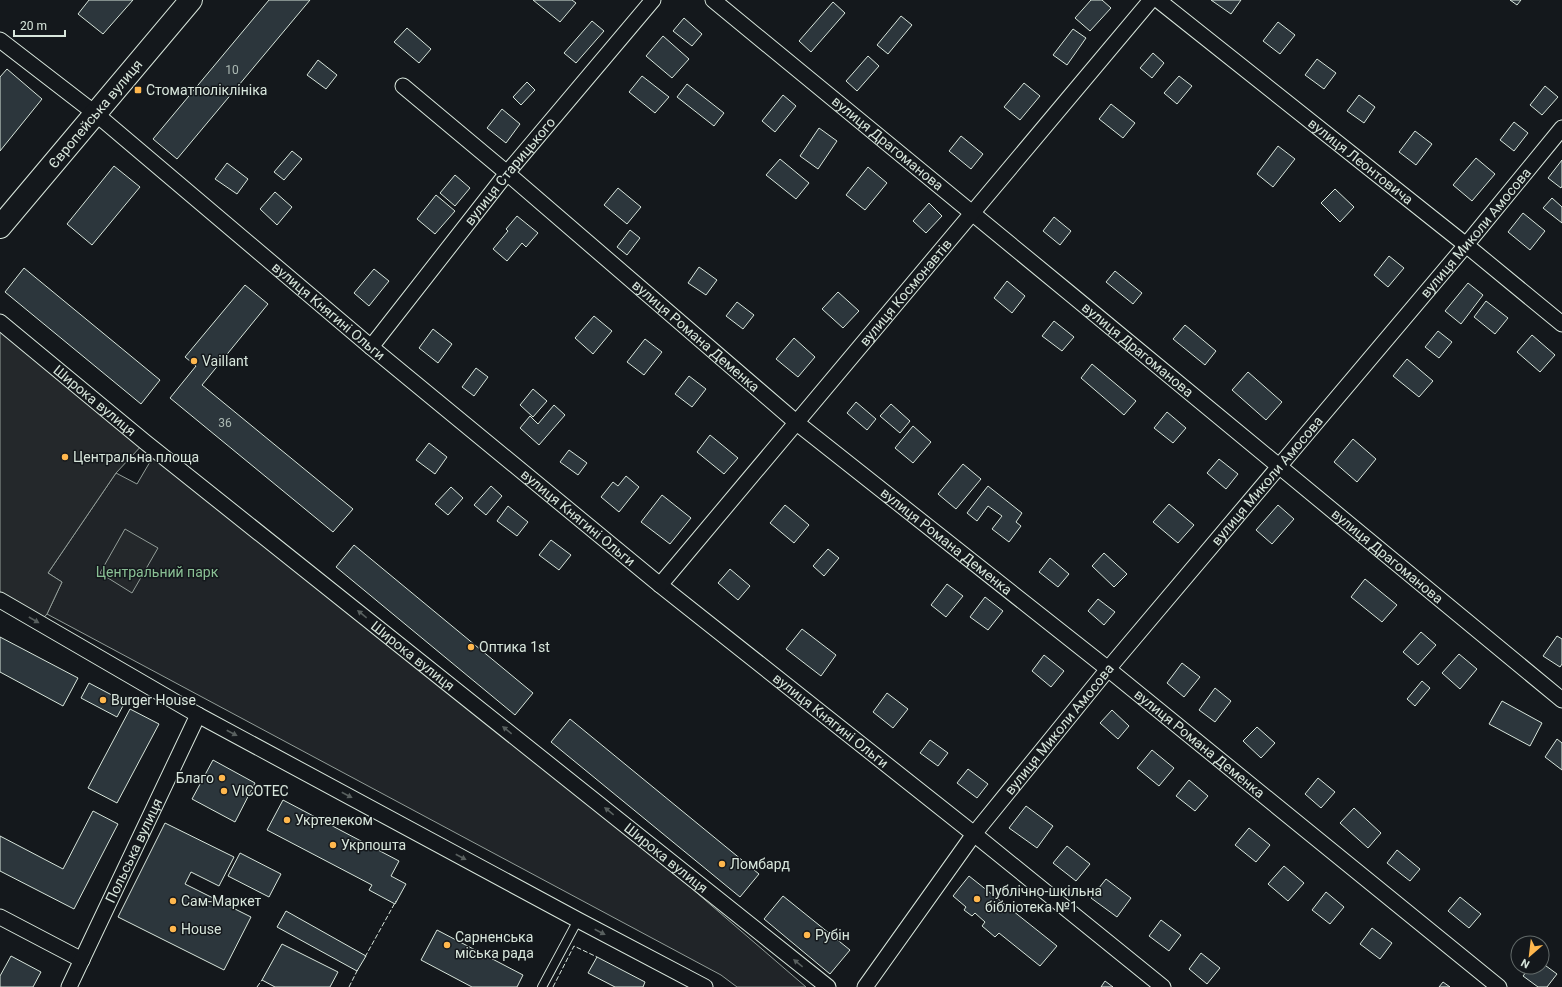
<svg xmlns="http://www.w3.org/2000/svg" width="1562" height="987" viewBox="0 0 1562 987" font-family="Roboto,sans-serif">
  <rect width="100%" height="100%" fill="#14181c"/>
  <polygon fill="#202428" stroke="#939e99" points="154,455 690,887 806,987 737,987 721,975 47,614 62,582 48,573 116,473 137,484"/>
  <g fill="#24282b" stroke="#939e99">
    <polygon points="0,322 145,442 116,473 48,573 62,582 47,614 39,623 0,600"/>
    <polygon points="125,529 158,548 132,593 100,573"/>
  </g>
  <g fill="#2c363c" stroke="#d8e6dc">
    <polygon points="89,0 133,0 103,34 78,14"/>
    <polygon points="269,0 310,0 177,159 153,139"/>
    <polygon points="533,0 572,0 576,3 560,22"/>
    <polygon points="1091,0 1102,0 1111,8 1090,31 1075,18"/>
    <polygon points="1211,0 1241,0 1231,14"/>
    <polygon points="1510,0 1521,0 1517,5"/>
    <polygon points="833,2 845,13 811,52 799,41"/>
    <polygon points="901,16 912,25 888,54 877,45"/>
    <polygon points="684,18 702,34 692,46 673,31"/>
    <polygon points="592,21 604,31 576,63 564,53"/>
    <polygon points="1278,22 1295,35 1280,54 1263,41"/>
    <polygon points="407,28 431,49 419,63 394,42"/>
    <polygon points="1073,29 1086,38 1067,65 1053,55"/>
    <polygon points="663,36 689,59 672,78 646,56"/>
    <polygon points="1153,53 1164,63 1152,78 1140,68"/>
    <polygon points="868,56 879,66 857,91 846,81"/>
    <polygon points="1317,59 1336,73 1324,89 1305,75"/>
    <polygon points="318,60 337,75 326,89 307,75"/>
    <polygon points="7,69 42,99 0,151 0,77"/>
    <polygon points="642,76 669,97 655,113 629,92"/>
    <polygon points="1179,76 1192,86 1177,104 1164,93"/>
    <polygon points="527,82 535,90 521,105 513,97"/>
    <polygon points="1024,83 1040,96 1020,120 1004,107"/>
    <polygon points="687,84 724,113 714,126 677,97"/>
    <polygon points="1545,86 1558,97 1542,115 1530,105"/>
    <polygon points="783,95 796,106 775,132 762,121"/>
    <polygon points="1359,95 1375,107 1364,123 1347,111"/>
    <polygon points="1111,104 1135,123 1123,138 1099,119"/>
    <polygon points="502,109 520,124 506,143 487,128"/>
    <polygon points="1514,122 1528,133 1514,151 1500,140"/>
    <polygon points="819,128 837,141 818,169 800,156"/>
    <polygon points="1415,131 1432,144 1416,165 1399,152"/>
    <polygon points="961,136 983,154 971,169 949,151"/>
    <polygon points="1278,146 1295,159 1273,187 1257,174"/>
    <polygon points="292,151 302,159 284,180 274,172"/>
    <polygon points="1476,158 1495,174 1472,201 1453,185"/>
    <polygon points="780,159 809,183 796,199 766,175"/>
    <polygon points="1562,160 1562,186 1561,188 1548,178"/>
    <polygon points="227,163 248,179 237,194 215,179"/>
    <polygon points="114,166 140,187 92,245 67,224"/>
    <polygon points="868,167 887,183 865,210 846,195"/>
    <polygon points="455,175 470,188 455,206 440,193"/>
    <polygon points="618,188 641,207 627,224 604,205"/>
    <polygon points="1335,189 1354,207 1340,222 1321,203"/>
    <polygon points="275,192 292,207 277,225 260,209"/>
    <polygon points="436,195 455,211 435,234 417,219"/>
    <polygon points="1552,198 1562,207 1562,223 1543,208"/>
    <polygon points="929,203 942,216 926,233 913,221"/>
    <polygon points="1523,213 1545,231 1530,250 1508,232"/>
    <polygon points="517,216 538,233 526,247 522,243 507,261 493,249 508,231 506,229"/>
    <polygon points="1054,217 1071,231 1060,245 1043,231"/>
    <polygon points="630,230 640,238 627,255 617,247"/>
    <polygon points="1389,256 1404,268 1388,287 1374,275"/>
    <polygon points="699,267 717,280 706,295 688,283"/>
    <polygon points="24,268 160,380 141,404 5,292"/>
    <polygon points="374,269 389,281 369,306 354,293"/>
    <polygon points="1115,271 1142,293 1133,304 1106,282"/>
    <polygon points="1007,281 1025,296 1012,313 994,298"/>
    <polygon points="1468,283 1483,295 1461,324 1445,311"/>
    <polygon points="245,285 268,304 202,385 353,509 333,532 170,398 196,366 185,357"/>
    <polygon points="838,292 859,311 843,328 822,309"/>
    <polygon points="1486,301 1508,318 1495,334 1474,317"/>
    <polygon points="737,302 754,315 743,329 726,316"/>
    <polygon points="594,316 612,331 593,354 575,338"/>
    <polygon points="1054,321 1074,337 1062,351 1042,336"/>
    <polygon points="1185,325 1216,351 1205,365 1173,339"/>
    <polygon points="433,329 452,344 438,363 419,348"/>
    <polygon points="1438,331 1452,342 1439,358 1425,347"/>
    <polygon points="1532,335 1555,355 1540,372 1517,352"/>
    <polygon points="794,338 815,357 798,377 776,359"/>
    <polygon points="645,339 662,352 644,375 627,362"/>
    <polygon points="1407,359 1433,381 1419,397 1393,376"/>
    <polygon points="1092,364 1136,401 1124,415 1081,378"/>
    <polygon points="476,368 488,377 474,396 462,387"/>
    <polygon points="1248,372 1282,402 1266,420 1232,390"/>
    <polygon points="689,376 706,389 692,407 675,394"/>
    <polygon points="533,389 547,401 533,417 520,405"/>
    <polygon points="856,402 876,419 867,430 847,413"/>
    <polygon points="891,404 910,421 900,433 880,416"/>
    <polygon points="554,405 565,415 539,445 520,428 530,416 538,424"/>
    <polygon points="1167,412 1186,428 1173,443 1154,428"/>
    <polygon points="913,426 931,442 913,463 895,448"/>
    <polygon points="710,435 738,458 724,474 697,452"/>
    <polygon points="1353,439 1376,459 1357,482 1334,462"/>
    <polygon points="429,443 447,457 435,474 416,460"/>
    <polygon points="569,450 587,463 578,475 560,462"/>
    <polygon points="1219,459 1238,474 1226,489 1207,473"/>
    <polygon points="963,464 981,479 956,509 938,494"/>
    <polygon points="626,476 639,487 619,512 601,497 613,482 618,486"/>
    <polygon points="491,486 502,496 486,515 474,505"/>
    <polygon points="988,486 1022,513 1016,522 1021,526 1009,542 992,529 1002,516 988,506 977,521 967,513"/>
    <polygon points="451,487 463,498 448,515 435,504"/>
    <polygon points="662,495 691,518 670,544 641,522"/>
    <polygon points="1169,504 1194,525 1178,543 1153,522"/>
    <polygon points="785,505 809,525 794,543 770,523"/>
    <polygon points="1278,505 1294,519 1272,544 1256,530"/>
    <polygon points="508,506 528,522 517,536 497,521"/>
    <polygon points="551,540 571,555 559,570 539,555"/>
    <polygon points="354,545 533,693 515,715 336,567"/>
    <polygon points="828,549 839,558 824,576 813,566"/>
    <polygon points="1104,553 1127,574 1114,587 1092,566"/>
    <polygon points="1050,558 1069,574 1058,587 1039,572"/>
    <polygon points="730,569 750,586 738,600 718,583"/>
    <polygon points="1365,579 1397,605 1382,622 1351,597"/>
    <polygon points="947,584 963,596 946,617 931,605"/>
    <polygon points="985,597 1003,611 988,630 970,617"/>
    <polygon points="1098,599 1115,612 1104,625 1088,611"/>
    <polygon points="802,629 836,655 821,676 786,649"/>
    <polygon points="1421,632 1436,645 1418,665 1403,652"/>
    <polygon points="1557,636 1562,639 1562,664 1560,667 1543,656"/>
    <polygon points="0,637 78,678 63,706 0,672"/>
    <polygon points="1459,654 1477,669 1460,689 1442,673"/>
    <polygon points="1044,655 1064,671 1051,687 1032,671"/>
    <polygon points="1182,663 1200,677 1184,697 1167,683"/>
    <polygon points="1422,681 1430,688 1415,706 1407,699"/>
    <polygon points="89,683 125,702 117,717 81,698"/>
    <polygon points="1215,688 1231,701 1215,722 1199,710"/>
    <polygon points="887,693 908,709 893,728 873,712"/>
    <polygon points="1502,701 1542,723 1530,746 1489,724"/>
    <polygon points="130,709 159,724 117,803 88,788"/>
    <polygon points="1112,710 1129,726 1118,739 1100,723"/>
    <polygon points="570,719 759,874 740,897 551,742"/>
    <polygon points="1257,727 1275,743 1261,758 1243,741"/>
    <polygon points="1557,739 1562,743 1562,770 1545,757"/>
    <polygon points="930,740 948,753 938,766 920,753"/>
    <polygon points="1152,750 1174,768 1159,786 1137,768"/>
    <polygon points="213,760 255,783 235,822 192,799"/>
    <polygon points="968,769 988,784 977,798 957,783"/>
    <polygon points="1318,778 1335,792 1321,808 1305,794"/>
    <polygon points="1189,780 1208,796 1195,811 1176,796"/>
    <polygon points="283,800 399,861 391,876 406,884 395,904 369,890 372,885 267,830"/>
    <polygon points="1026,806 1053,826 1037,848 1009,828"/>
    <polygon points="1354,808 1381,833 1368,848 1340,823"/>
    <polygon points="93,811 118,824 74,909 0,871 0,836 63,869"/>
    <polygon points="165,823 234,857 219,886 191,872 185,884 251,917 224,970 118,917"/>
    <polygon points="1249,828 1270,845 1256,862 1235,845"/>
    <polygon points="1067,846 1090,864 1076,881 1053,863"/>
    <polygon points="1397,850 1420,869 1410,881 1387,863"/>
    <polygon points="240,853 281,874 269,897 228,876"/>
    <polygon points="1284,866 1304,883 1288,901 1268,884"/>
    <polygon points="969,876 1057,946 1040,966 999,933 995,937 982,926 985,922 975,913 972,916 964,910 966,907 953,896"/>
    <polygon points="1106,879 1131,898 1117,917 1091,898"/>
    <polygon points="1326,892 1344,907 1330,924 1312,910"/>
    <polygon points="783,896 850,950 830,974 764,919"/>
    <polygon points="1460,897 1481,914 1469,928 1448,911"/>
    <polygon points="286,911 366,956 357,971 277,927"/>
    <polygon points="1161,920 1181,935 1169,951 1149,936"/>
    <polygon points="1372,928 1392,943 1380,959 1360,944"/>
    <polygon points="437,930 523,975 517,987 472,987 421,960"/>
    <polygon points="282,944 338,972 330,987 275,987 262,980"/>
    <polygon points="1201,953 1220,968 1207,984 1189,969"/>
    <polygon points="11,956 41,972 33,987 0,987 0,976"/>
    <polygon points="597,957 645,982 643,987 615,987 588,973"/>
    <polygon points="1542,963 1557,974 1547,987 1538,987 1523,976 1530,967 1542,967"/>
    <polygon points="1105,981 1113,987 1101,987"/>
    <polygon points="1443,982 1450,987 1439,987"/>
  </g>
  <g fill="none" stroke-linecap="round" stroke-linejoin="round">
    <g stroke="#d8e6dc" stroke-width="10">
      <polyline id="lane" points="542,987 578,920"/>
    </g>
    <g stroke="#d8e6dc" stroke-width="17">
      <g id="street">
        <path id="s1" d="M713 0C997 232 1279 467 1562 700"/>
        <path id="s2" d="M1158 0 1466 245 1562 324"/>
        <path id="s3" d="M0 40 96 114 371 347 660 585 974 834 1163 987"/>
        <path id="s4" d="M403 86 507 173 797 423 1108 669 1499 987"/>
        <path id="s5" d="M0 322 145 442 828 987"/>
        <path id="s6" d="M371 347 507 173 653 0"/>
        <path id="s7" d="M660 585 1151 0"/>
        <polyline points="0,600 198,715 578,920 705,987"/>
        <polyline points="0,917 82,960"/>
        <path id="s8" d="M69 987 198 715"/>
        <path id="s9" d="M865 987 974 834 1108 669 1466 245 1562 128"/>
      </g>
    </g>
    <g stroke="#d8e6dc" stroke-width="24">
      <g id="secondary">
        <path id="s10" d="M0 227 191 0"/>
      </g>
    </g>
    <use href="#lane" stroke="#14181c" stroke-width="8"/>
    <use href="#street" stroke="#14181c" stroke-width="15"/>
    <use href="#secondary" stroke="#14181c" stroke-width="22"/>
    <g stroke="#d8e6dc" stroke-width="1" stroke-dasharray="5 2" stroke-linecap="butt">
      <polyline points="365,957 396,901"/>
      <polyline points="257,987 262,980"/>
      <polyline points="349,987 358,969"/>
      <polyline points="553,987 574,946 597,957"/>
    </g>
  </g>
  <defs><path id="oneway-solid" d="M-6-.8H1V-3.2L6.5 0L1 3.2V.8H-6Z"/></defs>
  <g fill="#59605f">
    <use href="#oneway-solid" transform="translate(362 614) rotate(-141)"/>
    <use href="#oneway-solid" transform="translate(34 620) rotate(30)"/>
    <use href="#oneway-solid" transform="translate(507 730) rotate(-141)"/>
    <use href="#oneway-solid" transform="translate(232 733) rotate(28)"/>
    <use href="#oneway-solid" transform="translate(347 795) rotate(28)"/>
    <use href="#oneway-solid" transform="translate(609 811) rotate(-141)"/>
    <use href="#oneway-solid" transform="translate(461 857) rotate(28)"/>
    <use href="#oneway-solid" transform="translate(600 932) rotate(27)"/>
    <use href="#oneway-solid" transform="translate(798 963) rotate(-141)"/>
  </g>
  <g fill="#ffb74d" stroke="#14181c" stroke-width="1.5">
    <rect x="134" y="86" width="8" height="8" rx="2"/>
    <circle cx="194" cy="361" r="4"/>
    <circle cx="65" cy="457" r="4"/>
    <circle cx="471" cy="647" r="4"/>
    <circle cx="103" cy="700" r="4"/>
    <circle cx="222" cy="778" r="4"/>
    <circle cx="224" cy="791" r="4"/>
    <circle cx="287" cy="820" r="4"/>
    <circle cx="333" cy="845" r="4"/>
    <circle cx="722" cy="864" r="4"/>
    <circle cx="977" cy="899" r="4"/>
    <circle cx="173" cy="901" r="4"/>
    <circle cx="173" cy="929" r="4"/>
    <circle cx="807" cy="935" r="4"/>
    <circle cx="447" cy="945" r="4"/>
  </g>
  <g text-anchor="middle" stroke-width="3" stroke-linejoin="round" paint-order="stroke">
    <g font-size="12" fill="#adbab4">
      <text x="232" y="74">10</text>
      <text x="225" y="427">36</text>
    </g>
    <g font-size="14" fill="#d8e6dc" stroke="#14181c" text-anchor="start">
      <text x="146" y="95">Стоматполіклініка</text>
      <text x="202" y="366">Vaillant</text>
      <text x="73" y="462">Центральна площа</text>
      <text x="479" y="652">Оптика 1st</text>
      <text x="111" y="705">Burger House</text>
      <text x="214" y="783" text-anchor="end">Благо</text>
      <text x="232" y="796">VICOTEC</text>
      <text x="295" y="825">Укртелеком</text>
      <text x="341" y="850">Укрпошта</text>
      <text x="730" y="869">Ломбард</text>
      <text x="985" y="896">Публічно-шкільна<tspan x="985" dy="16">бібліотека №1</tspan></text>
      <text x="181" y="906">Сам-Маркет</text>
      <text x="181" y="934">House</text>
      <text x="815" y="940">Рубін</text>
      <text x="455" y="942">Сарненська<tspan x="455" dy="16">міська рада</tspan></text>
    </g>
    <g font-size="14" fill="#d8e6dc" stroke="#14181c">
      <text dy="5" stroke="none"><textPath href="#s10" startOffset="148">Європейська вулиця</textPath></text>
      <text dy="5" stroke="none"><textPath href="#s1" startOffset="226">вулиця Драгоманова</textPath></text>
      <text dy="5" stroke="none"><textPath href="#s2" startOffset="259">вулиця Леонтовича</textPath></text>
      <text dy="5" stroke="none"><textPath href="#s6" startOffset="224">вулиця Старицького</textPath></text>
      <text dy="5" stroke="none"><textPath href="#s9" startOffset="971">вулиця Миколи Амосова</textPath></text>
      <text dy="5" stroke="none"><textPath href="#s7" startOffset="382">вулиця Космонавтів</textPath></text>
      <text dy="5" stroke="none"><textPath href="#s3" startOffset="426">вулиця Княгині Ольги</textPath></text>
      <text dy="5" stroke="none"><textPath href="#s4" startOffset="385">вулиця Романа Деменка</textPath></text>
      <text dy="5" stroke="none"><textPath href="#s1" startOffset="550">вулиця Драгоманова</textPath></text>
      <text dy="5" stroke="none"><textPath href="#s5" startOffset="123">Широка вулиця</textPath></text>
      <text dy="5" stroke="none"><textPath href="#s9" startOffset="647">вулиця Миколи Амосова</textPath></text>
      <text dy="5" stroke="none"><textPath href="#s3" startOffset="750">вулиця Княгині Ольги</textPath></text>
      <text dy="5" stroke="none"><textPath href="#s4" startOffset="709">вулиця Романа Деменка</textPath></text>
      <text dy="5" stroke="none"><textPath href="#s1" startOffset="874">вулиця Драгоманова</textPath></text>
      <text dy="5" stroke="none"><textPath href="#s5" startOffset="531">Широка вулиця</textPath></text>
      <text dy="5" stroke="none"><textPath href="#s3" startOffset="1074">вулиця Княгині Ольги</textPath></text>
      <text dy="5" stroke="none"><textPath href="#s9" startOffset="323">вулиця Миколи Амосова</textPath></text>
      <text dy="5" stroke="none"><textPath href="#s4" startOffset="1033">вулиця Романа Деменка</textPath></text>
      <text dy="5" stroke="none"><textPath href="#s8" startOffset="151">Польська вулиця</textPath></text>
      <text dy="5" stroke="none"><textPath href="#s5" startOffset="855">Широка вулиця</textPath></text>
    </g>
    <g font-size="14" fill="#8ac095" stroke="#14181c">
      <text x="157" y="577">Центральний парк</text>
    </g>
  </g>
  <g transform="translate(1530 955) rotate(208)"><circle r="19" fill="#14181c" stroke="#626a69"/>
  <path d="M0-3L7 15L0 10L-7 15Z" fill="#ffb74d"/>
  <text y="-6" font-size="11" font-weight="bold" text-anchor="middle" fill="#d8e6dc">N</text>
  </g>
  <path d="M14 30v6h51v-6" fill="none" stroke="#d8e6dc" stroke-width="2"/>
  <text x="20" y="30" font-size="12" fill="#d8e6dc" stroke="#14181c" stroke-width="3" paint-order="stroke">20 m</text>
</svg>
